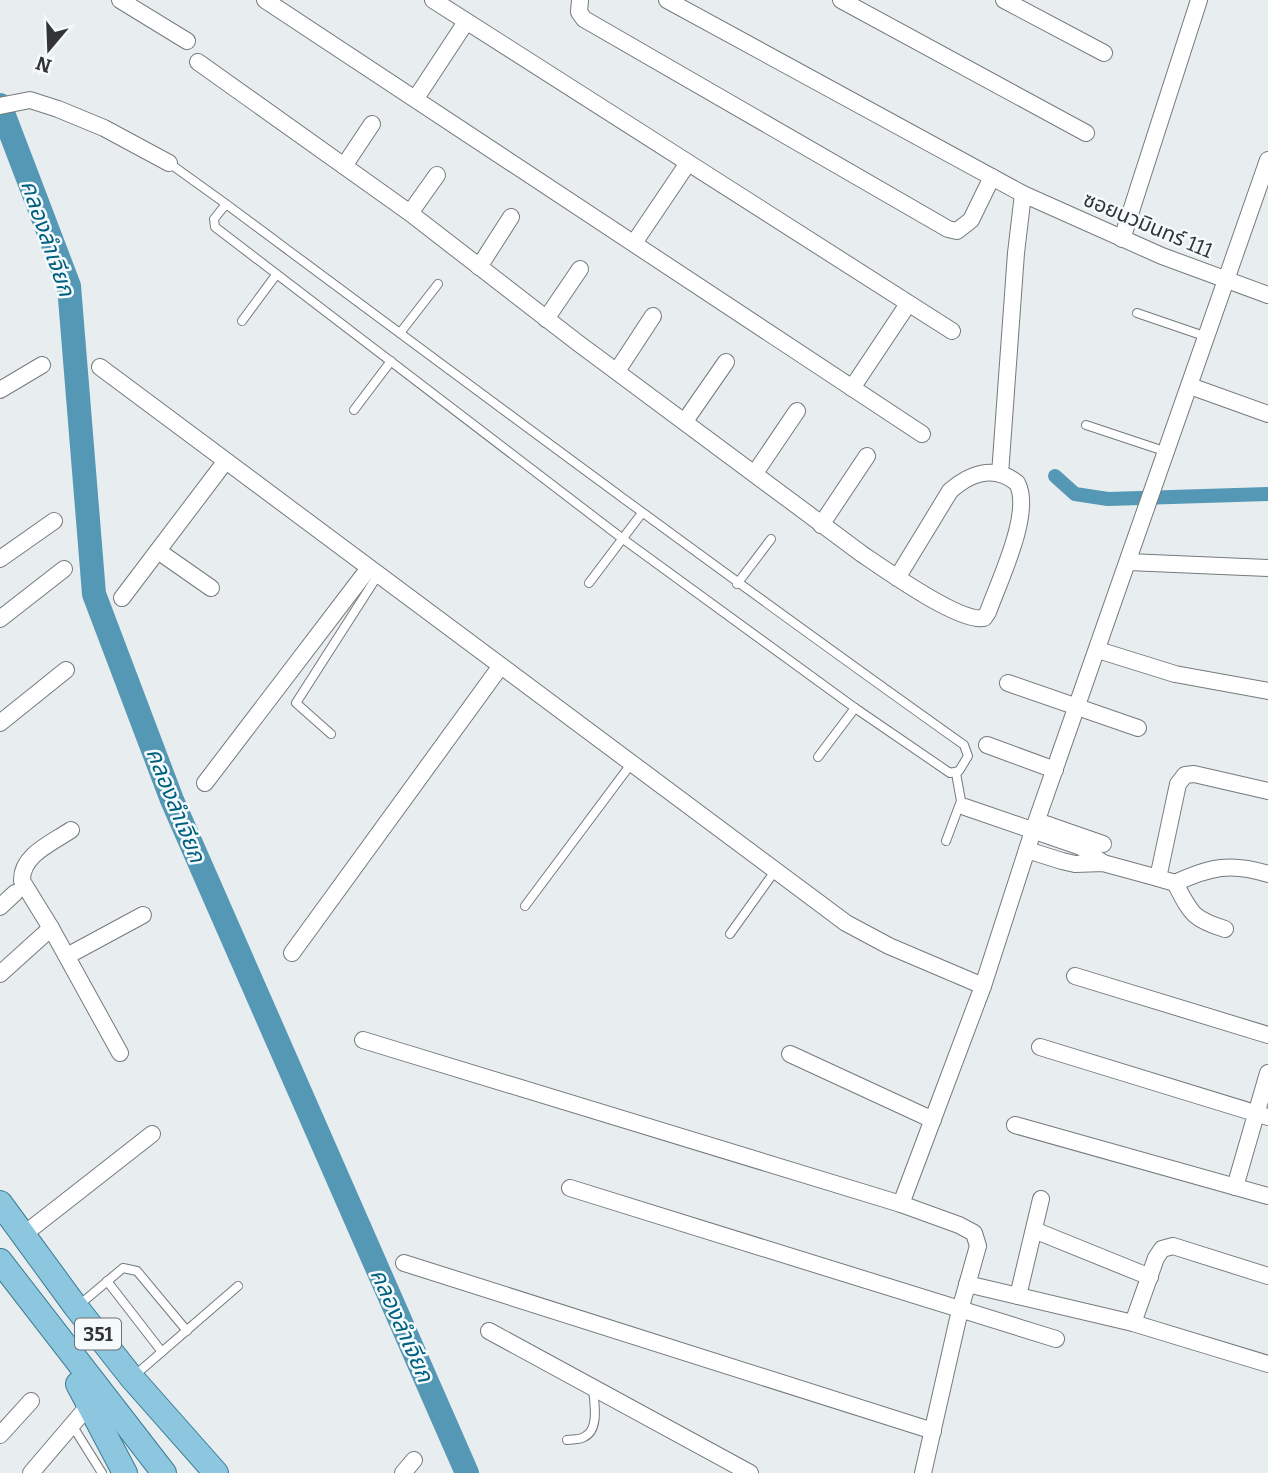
<svg xmlns="http://www.w3.org/2000/svg" width="1268" height="1473" viewBox="0 0 1268 1473" font-family="Bitter,'Noto Sans Thai',serif">
  <rect width="100%" height="100%" fill="#e8edf0"/>
  <g fill="none" stroke-linecap="round" stroke-linejoin="round">
    <polyline stroke="#5498b6" stroke-width="14" points="1055,476 1075,494 1108,499 1268,494"/>
    <polyline stroke="#5498b6" stroke-width="24" points="0,105 69,286 94,594 172,800 467,1473"/>
    <g stroke="#757a7c" stroke-width="10">
      <g id="service">
        <path d="M169 163 226 204C471 386 715 568 964 745L968 756 959 771 950 773 855 708 623 539 215 227 214 219 226 204"/>
        <polyline points="1137,313 1207,337"/>
        <polyline points="242,321 276,275"/>
        <polyline points="400,333 438,284"/>
        <polyline points="354,410 391,361"/>
        <polyline points="1086,425 1167,452"/>
        <polyline points="589,583 642,513"/>
        <polyline points="737,584 771,539"/>
        <polyline points="331,734 296,703 378,575"/>
        <polyline points="818,757 855,708"/>
        <polyline points="946,841 961,801 956,773"/>
        <polyline points="525,906 631,764"/>
        <polyline points="730,934 775,871"/>
        <polyline points="107,1281 162,1352"/>
        <polyline points="78,1306 123,1268 137,1271 187,1331"/>
        <polyline points="134,1376 238,1286"/>
        <polyline points="72,1425 102,1473"/>
        <path d="M567 1440C572 1439 580 1440 584 1437 600 1430 594 1402 593 1388"/>
      </g>
    </g>
    <g stroke="#757a7c" stroke-width="18">
      <g id="minor">
        <polyline points="120,0 187,41"/>
        <polyline points="265,0 922,434"/>
        <polyline points="433,0 952,331"/>
        <polyline points="580,0 579,12 584,19 948,229 957,231 971,220 992,177"/>
        <polyline points="667,0 1023,194 1162,256 1268,295"/>
        <polyline points="841,0 1086,133"/>
        <polyline points="1004,0 1104,53"/>
        <path d="M198 62 410 213 578 343 862 554C884 569 960 623 984 618L988 612C999 581 1033 512 1017 483 994 464 969 474 950 491L897 578"/>
        <polyline points="416,98 466,22"/>
        <polyline points="0,106 30,100 58,109 104,128 169,163"/>
        <polyline points="344,166 372,124"/>
        <polyline points="410,213 437,175"/>
        <polyline points="1122,239 1199,0"/>
        <polyline points="634,243 688,163"/>
        <polyline points="479,267 511,217"/>
        <polyline points="546,319 580,269"/>
        <polyline points="100,367 846,923 889,946 983,986"/>
        <polyline points="617,371 653,316"/>
        <polyline points="1190,386 1268,414"/>
        <polyline points="852,388 908,304"/>
        <polyline points="0,390 42,365"/>
        <polyline points="685,421 726,362"/>
        <polyline points="755,473 797,411"/>
        <polyline points="1000,474 1016,253 1023,194"/>
        <polyline points="821,525 867,456"/>
        <polyline points="158,551 211,588"/>
        <polyline points="0,559 54,521"/>
        <polyline points="1128,562 1268,568"/>
        <polyline points="122,598 225,462"/>
        <polyline points="0,619 64,569"/>
        <polyline points="1098,650 1175,674 1268,691"/>
        <polyline points="1008,683 1138,728"/>
        <polyline points="0,723 66,670"/>
        <polyline points="987,745 1055,770"/>
        <polyline points="205,783 369,568"/>
        <polyline points="965,807 1081,847 1103,863"/>
        <polyline points="1037,821 1103,844"/>
        <path d="M71 830C52 843 21 855 22 881L51 928 120 1053"/>
        <polyline points="1027,850 1062,861 1075,864 1103,863 1158,878"/>
        <path d="M1175 883C1210 867 1231 862 1268 874"/>
        <polyline points="0,907 15,893"/>
        <path d="M1225 929C1192 919 1191 913 1175 883L1158 878 1178 784 1185 775 1194 774 1268 791"/>
        <polyline points="292,953 500,667"/>
        <polyline points="67,956 143,915"/>
        <polyline points="0,974 51,928"/>
        <polyline points="1075,976 1268,1035"/>
        <polyline points="363,1040 901,1204 959,1225 974,1233 978,1246 960,1310 923,1473"/>
        <polyline points="1040,1047 1268,1117"/>
        <polyline points="790,1054 933,1120"/>
        <polyline points="1015,1125 1268,1196"/>
        <polyline points="1235,1187 1268,1073"/>
        <polyline points="570,1188 1056,1339"/>
        <polyline points="901,1204 983,986 1033,831 1268,160"/>
        <polyline points="1034,1230 1150,1277"/>
        <polyline points="23,1235 152,1134"/>
        <polyline points="404,1263 933,1431"/>
        <polyline points="967,1284 1133,1323 1268,1364"/>
        <polyline points="1018,1296 1041,1199"/>
        <polyline points="1133,1323 1156,1258 1162,1249 1173,1246 1268,1276"/>
        <polyline points="489,1331 750,1473"/>
        <polyline points="0,1435 31,1401"/>
        <polyline points="31,1473 89,1405"/>
        <polyline points="403,1473 414,1460"/>
      </g>
    </g>
    <g stroke="#3b7c96" stroke-width="26">
      <g id="primary">
        <polyline points="0,1203 76,1307 132,1378 216,1473"/>
        <polyline points="0,1261 164,1473"/>
        <polyline points="78,1384 125,1473"/>
      </g>
    </g>
    <use href="#service" stroke="#fff" stroke-width="8"/>
    <use href="#minor" stroke="#fff" stroke-width="16"/>
    <use href="#primary" stroke="#8cc7df" stroke-width="24"/>
  </g>
  <g text-anchor="middle" stroke-width="5" stroke-linejoin="round" paint-order="stroke">
    <rect fill="#f5fafd" stroke="#6c6f71" stroke-width="2" x="75" y="1318.5" width="46" height="31" rx="5"/>
    <g font-size="19" font-weight="bold" fill="#323435">
      <text x="98" y="1341">351</text>
    </g>
    <g font-size="21" fill="#323435" stroke="#f5fafd">
      <text transform="translate(1148 225) rotate(23)" y="7">ซอยนวมินทร์ 111</text>
    </g>
    <g font-size="23" font-style="italic" fill="#00607e" stroke="#f5fafd">
      <text transform="translate(48 238) rotate(71)" y="8">คลองลำเจียก</text>
      <text transform="translate(176 805) rotate(68)" y="8">คลองลำเจียก</text>
      <text transform="translate(402 1325) rotate(66)" y="8">คลองลำเจียก</text>
    </g>
  </g>
  <g transform="translate(49 49) rotate(199)" stroke="#f5fafd" stroke-width="5" paint-order="stroke">
  <path d="M0-5L12 26L0 18L-12 26Z" fill="#323435"/>
  <text y="-10" font-size="19" font-weight="bold" text-anchor="middle" fill="#323435">N</text>
  </g>
</svg>
